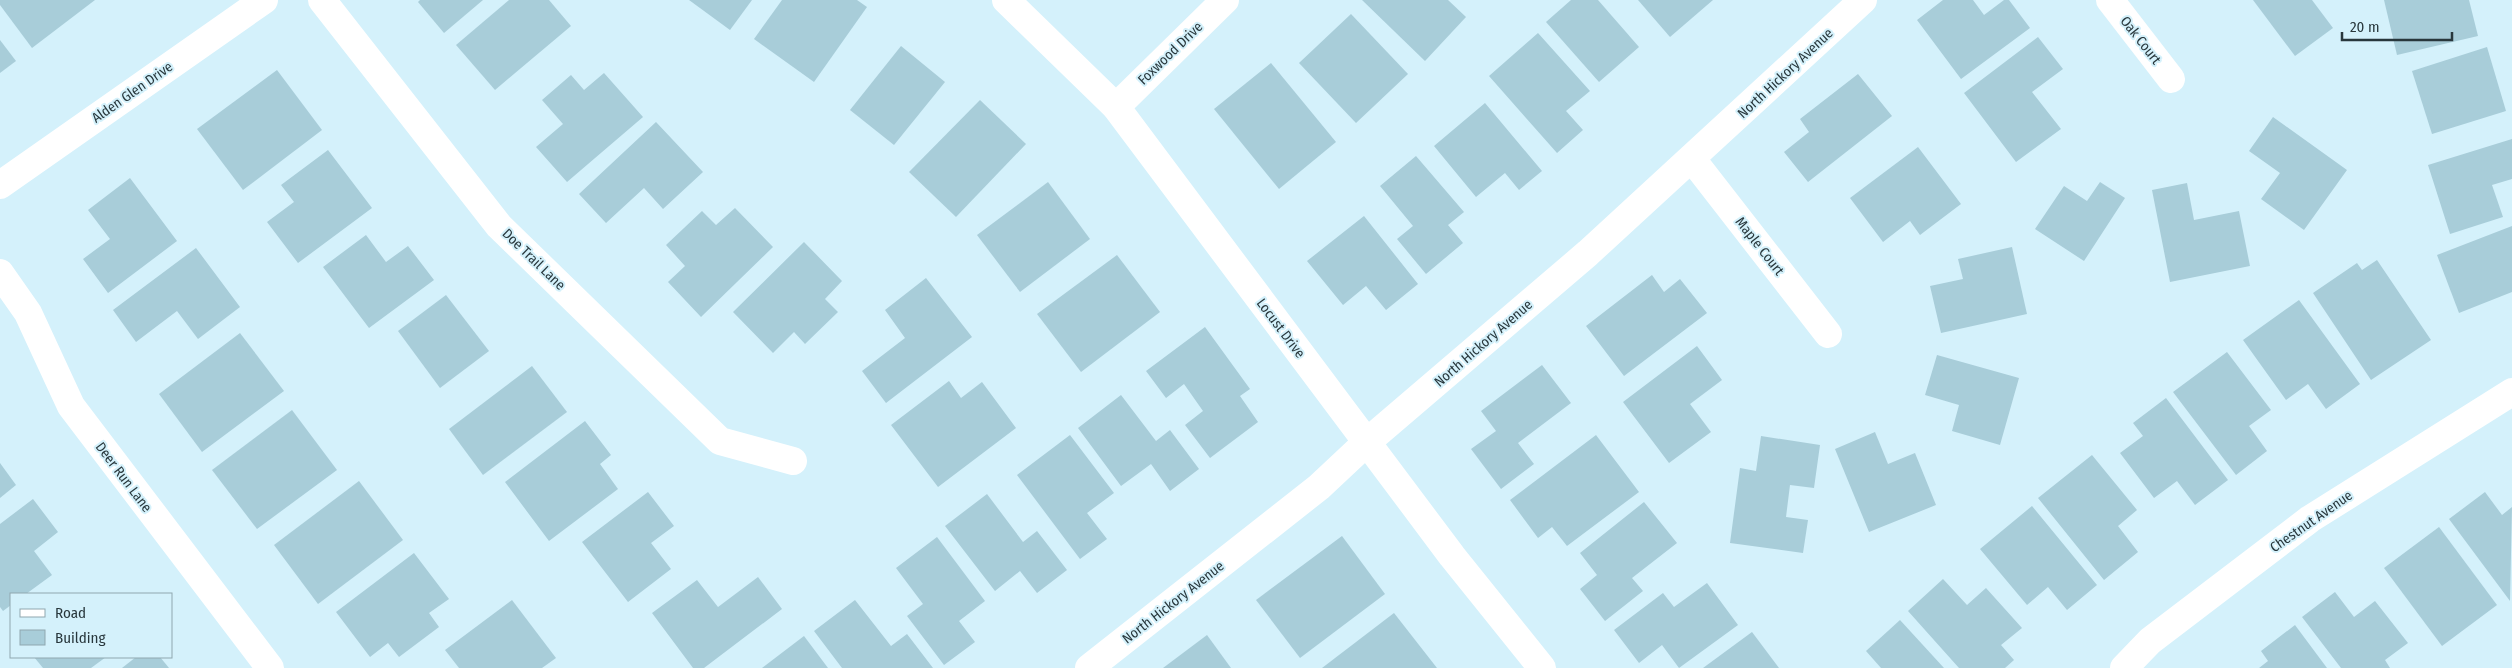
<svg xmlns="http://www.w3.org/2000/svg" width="2512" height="668" viewBox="0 0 2512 668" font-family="'Fira Sans Condensed',sans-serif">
  <rect width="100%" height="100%" fill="#d4f1fb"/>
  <g fill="#a8cdd9">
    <polygon points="0,0 95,0 32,48 0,5"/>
    <polygon points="420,0 483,0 444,33 418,2"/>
    <polygon points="509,0 549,0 571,26 495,90 456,45"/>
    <polygon points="689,0 752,0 730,30"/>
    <polygon points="782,0 857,0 867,7 814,82 754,39"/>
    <polygon points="1362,0 1448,0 1466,17 1425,61"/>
    <polygon points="1571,0 1598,0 1639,47 1599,82 1546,22"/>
    <polygon points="1638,0 1713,0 1670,37"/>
    <polygon points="1943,0 1973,0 1984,15 2004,0 2009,0 2030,28 1961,79 1917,20"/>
    <polygon points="2253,0 2312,0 2333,28 2295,56"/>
    <polygon points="2384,0 2469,0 2478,36 2397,55"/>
    <polygon points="1351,14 1408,74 1356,123 1299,63"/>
    <polygon points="1538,33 1590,91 1566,111 1583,130 1557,153 1489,76"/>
    <polygon points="2038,37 2063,69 2032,92 2061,129 2016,162 1964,93"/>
    <polygon points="0,40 16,61 0,73"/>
    <polygon points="901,46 945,82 894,145 850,110"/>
    <polygon points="2487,47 2506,111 2432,134 2412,71"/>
    <polygon points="1271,63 1336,142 1279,189 1214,109"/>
    <polygon points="277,70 322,130 243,190 197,129"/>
    <polygon points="604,73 643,117 567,182 536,147 563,124 542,100 571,75 584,90"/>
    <polygon points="1858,74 1892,116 1808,182 1784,152 1809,132 1800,119"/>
    <polygon points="980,100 1026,144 956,217 909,172"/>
    <polygon points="1485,103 1542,171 1519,190 1505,173 1476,197 1434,146"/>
    <polygon points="2273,117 2347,170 2304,230 2261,199 2280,173 2249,151"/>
    <polygon points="656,122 703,172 663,209 644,188 606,223 579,194"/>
    <polygon points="2512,139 2512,179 2492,185 2503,217 2450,234 2428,165"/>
    <polygon points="1918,147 1961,204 1920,235 1910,221 1883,242 1850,198"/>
    <polygon points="328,150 372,208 298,263 267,222 294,202 281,185"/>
    <polygon points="1416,156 1464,212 1448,225 1463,243 1426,274 1397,239 1413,226 1380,186"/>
    <polygon points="130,178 177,241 108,293 83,259 110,239 88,210"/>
    <polygon points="1048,182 1090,239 1020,292 977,235"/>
    <polygon points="2100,182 2125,198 2084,261 2035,229 2064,186 2087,201"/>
    <polygon points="2187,183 2194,220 2239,211 2250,266 2170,282 2152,190"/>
    <polygon points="735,208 773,247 701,317 668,282 685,266 666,245 702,211 716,225"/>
    <polygon points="1364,216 1418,284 1386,310 1366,286 1343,305 1307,261"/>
    <polygon points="2512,226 2512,292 2459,313 2437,255"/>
    <polygon points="366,235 386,262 408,246 434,280 369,328 323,267"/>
    <polygon points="804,242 842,281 825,299 838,312 805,344 794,332 773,353 733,312"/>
    <polygon points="2012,247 2027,314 1941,333 1930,286 1963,279 1958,259"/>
    <polygon points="196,248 240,307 198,339 177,311 136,342 113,310"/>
    <polygon points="1117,255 1160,312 1081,372 1037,314"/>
    <polygon points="2377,260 2431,340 2371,380 2313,293 2357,263 2362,270"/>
    <polygon points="1652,275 1664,292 1680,279 1707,313 1624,376 1586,326"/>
    <polygon points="926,278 972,337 886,403 862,371 905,338 885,310"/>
    <polygon points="446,295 489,351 440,388 398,331"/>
    <polygon points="2299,300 2360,384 2326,409 2308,384 2286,400 2243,340"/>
    <polygon points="1205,327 1250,389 1240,396 1258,422 1210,458 1185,425 1203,411 1184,384 1166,398 1146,371"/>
    <polygon points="240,333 284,391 202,452 159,394"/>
    <polygon points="1697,346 1722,380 1690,404 1711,432 1669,463 1623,402"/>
    <polygon points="2227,352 2271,410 2249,426 2267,451 2236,475 2173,392"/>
    <polygon points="1937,355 2019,378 2000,445 1952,431 1959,405 1925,395"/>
    <polygon points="1542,365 1571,403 1518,443 1534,464 1501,489 1471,449 1496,431 1481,411"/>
    <polygon points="532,366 567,412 483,475 449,429"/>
    <polygon points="949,381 961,398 982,382 1016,428 938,487 891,425"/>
    <polygon points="1121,395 1156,441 1170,430 1199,469 1170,491 1151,464 1121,486 1078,428"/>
    <polygon points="2166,398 2228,480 2195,505 2177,481 2154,498 2120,453 2143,436 2133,423"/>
    <polygon points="292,410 337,470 257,529 212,470"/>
    <polygon points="585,421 611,455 600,464 618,489 549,541 505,482"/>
    <polygon points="1875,432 1888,464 1915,453 1936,505 1869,532 1835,449"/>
    <polygon points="1070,435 1114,493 1087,513 1107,539 1080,559 1017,475"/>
    <polygon points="1596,435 1639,492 1567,546 1552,527 1538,538 1510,500"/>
    <polygon points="1761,436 1820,445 1814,488 1790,485 1786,517 1808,520 1803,553 1730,543 1740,468 1756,471"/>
    <polygon points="2092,455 2137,510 2118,526 2138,552 2104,580 2038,498"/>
    <polygon points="0,463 16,485 0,498"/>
    <polygon points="359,481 403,540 318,604 274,545"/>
    <polygon points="648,492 674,526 651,543 671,569 628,602 582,542"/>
    <polygon points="2485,492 2502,515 2512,507 2510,601 2449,519"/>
    <polygon points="987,494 1023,542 1037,531 1067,570 1037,593 1020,571 995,591 945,526"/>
    <polygon points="33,499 58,532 34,551 52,575 26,594 11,594 11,605 3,611 0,607 0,524"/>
    <polygon points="1644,502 1677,543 1632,578 1643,591 1605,621 1580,589 1597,575 1580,553"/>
    <polygon points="2032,506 2097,585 2067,610 2048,587 2027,605 1980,549"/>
    <polygon points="2439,527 2497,605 2442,646 2384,568"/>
    <polygon points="1342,536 1385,594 1300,658 1256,600"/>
    <polygon points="937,537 985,601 959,621 975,642 944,665 907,616 923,604 896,568"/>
    <polygon points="414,553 449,599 429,613 439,627 399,657 388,643 370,657 336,612"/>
    <polygon points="758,577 782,609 704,668 693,668 652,613 697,580 718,607"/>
    <polygon points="1943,579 1967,605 1986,588 2022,628 2001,645 2014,660 2005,668 1959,668 1908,611"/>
    <polygon points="1707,583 1738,625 1679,668 1662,645 1639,663 1614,630 1663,593 1674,607"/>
    <polygon points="2335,592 2354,617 2375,601 2408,643 2385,660 2390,668 2341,668 2302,617"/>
    <polygon points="512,600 556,658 542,668 459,668 445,650"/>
    <polygon points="855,600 891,646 907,634 933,668 842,668 814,631"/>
    <polygon points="1394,613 1437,668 1322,668"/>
    <polygon points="1900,620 1944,668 1881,668 1866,651"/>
    <polygon points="2295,625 2327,668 2259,668 2268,661 2261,651"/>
    <polygon points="1752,632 1779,668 1703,668"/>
    <polygon points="1207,635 1231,668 1163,668"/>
    <polygon points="804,636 828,668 762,668"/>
    <polygon points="34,657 106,657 91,668 43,668"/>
    <polygon points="136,657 160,657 169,668 122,668"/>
  </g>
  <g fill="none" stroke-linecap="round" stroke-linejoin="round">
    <g stroke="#fff" stroke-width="28">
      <polyline points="322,0 499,226 720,441 793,461"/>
      <polyline points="1006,0 1116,107 1452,556 1542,668"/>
      <polyline points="2110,0 2171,79"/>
      <polyline points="1116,107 1225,0"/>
      <polyline points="1692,159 1828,334"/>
      <polyline points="0,185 264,0"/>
      <polyline points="0,273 28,313 71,406 270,668"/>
      <polyline points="1089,668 1319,487 1367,442 1588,253 1863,0"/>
      <polyline points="2124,668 2150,641 2310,519 2512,392"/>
    </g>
  </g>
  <g text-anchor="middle" stroke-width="4" stroke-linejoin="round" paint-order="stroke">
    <g font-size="14" fill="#28373c" stroke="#d4f1fb">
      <text transform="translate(2141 40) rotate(52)" y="5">Oak Court</text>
      <text transform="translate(1170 53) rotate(-44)" y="5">Foxwood Drive</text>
      <text transform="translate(1785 73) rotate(-43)" y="5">North Hickory Avenue</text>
      <text transform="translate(132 92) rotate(-35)" y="5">Alden Glen Drive</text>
      <text transform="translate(1760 246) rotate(52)" y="5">Maple Court</text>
      <text transform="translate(534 259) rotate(44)" y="5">Doe Trail Lane</text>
      <text transform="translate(1281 328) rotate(53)" y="5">Locust Drive</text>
      <text transform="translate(1483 343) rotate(-41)" y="5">North Hickory Avenue</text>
      <text transform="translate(124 477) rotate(53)" y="5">Deer Run Lane</text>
      <text transform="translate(2311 521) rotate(-35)" y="5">Chestnut Avenue</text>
      <text transform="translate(1173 602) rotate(-38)" y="5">North Hickory Avenue</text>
    </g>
  </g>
  <rect x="10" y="593" width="162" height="65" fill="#d4f1fb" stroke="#8fa7af"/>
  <rect x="20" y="609" width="25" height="8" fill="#ffffff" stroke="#8fa7af"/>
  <text x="55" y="618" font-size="15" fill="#28373c">Road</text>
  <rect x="20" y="630" width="25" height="15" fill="#a8cdd9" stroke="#8fa7af"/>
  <text x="55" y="643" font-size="15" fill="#28373c">Building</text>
  <path d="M2342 32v8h110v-8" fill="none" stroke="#28373c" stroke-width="2.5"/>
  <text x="2350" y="32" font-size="15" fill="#28373c" stroke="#d4f1fb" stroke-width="4" paint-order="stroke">20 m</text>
</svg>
